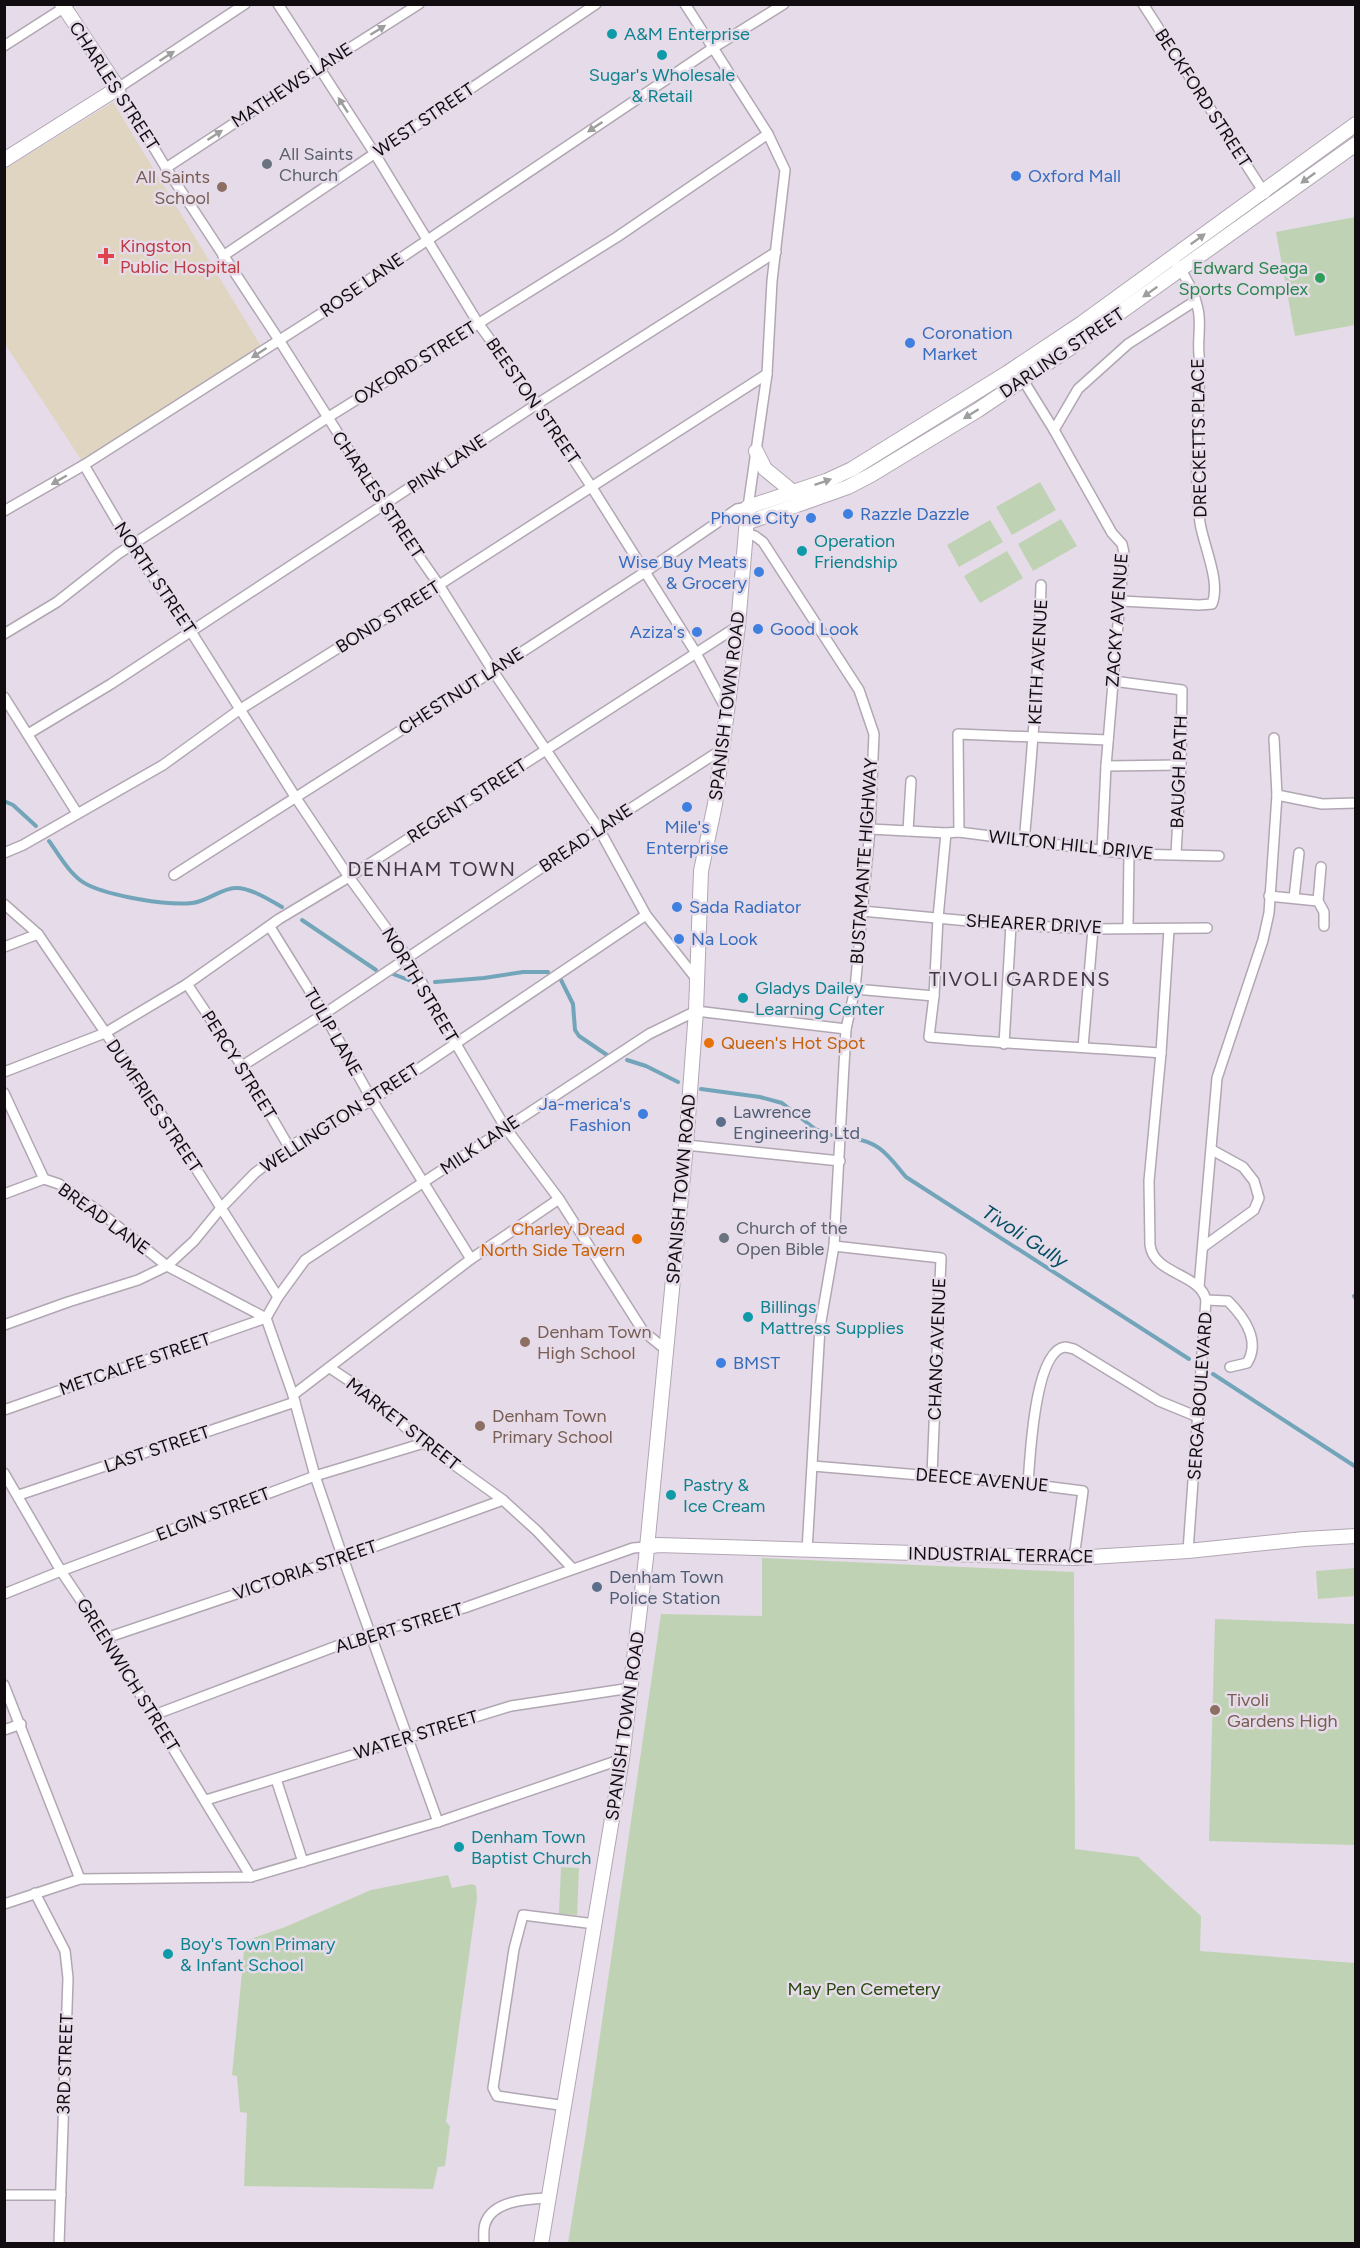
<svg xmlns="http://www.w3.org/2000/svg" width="1360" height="2248" viewBox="0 0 1360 2248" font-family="Figtree,sans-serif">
  <rect width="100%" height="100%" fill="#e6dbe8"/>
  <polygon fill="#dfd5c0" points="113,102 262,348 86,467 5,344 5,169"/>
  <g fill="#bfd3b4">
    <polygon points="1355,217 1355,325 1295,336 1276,232"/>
    <polygon points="1040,482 1056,510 1012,535 996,507"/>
    <polygon points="1061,519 1077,546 1033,571 1018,544"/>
    <polygon points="990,520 1003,542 959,567 947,545"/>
    <polygon points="1007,551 1023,578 980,603 964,576"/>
    <polygon points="762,1558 1074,1572 1075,1849 1138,1857 1201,1916 1200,1951 1355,1963 1355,2243 568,2243 585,2139 661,1614 762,1616"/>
    <polygon points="1355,1568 1355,1596 1318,1599 1316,1571"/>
    <polygon points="1215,1619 1355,1624 1355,1845 1209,1841"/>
    <polygon points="561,1867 579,1868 577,1915 559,1914"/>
    <polygon points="448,1875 452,1888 472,1884 476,1886 477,1898 446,2122 450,2126 445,2166 438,2167 433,2189 244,2186 247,2113 240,2112 237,2076 232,2075 245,1941 285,1927 371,1890"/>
  </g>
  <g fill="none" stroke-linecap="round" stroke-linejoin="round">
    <g stroke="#72a5ba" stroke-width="4">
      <polyline points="4,801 13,805 36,826"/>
      <path d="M49 841C60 856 71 877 88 885 111 896 167 906 192 903 206 902 222 888 235 888 249 887 270 900 282 907"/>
      <polyline points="302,920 376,970"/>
      <polyline points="393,974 411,981"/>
      <polyline points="561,980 573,1004 575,1030 579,1036 607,1055"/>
      <polyline points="435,982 484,978 523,972 548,972"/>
      <polyline points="627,1060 646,1066 678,1082"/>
      <polyline points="701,1089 760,1097 782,1103 815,1129 831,1135"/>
      <path d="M849 1137C881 1143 886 1153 906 1177L1189 1359"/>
      <polyline points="1354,1296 1356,1299"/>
      <polyline points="1213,1374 1356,1467"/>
    </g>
    <g stroke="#b1a7b3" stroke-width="12">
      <g id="street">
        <polyline points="245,4 118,88 166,168 279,340 384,506 439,585 493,671 599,829 646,915 698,981"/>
        <polyline points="278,4 375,154 478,323 537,404 591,486 696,653 726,709"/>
        <polyline points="1143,4 1265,194"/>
        <polyline points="4,46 68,5"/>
        <polyline points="166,168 309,74 419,4"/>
        <polyline points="223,256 596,4"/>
        <polyline points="1023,380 1054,430 1112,533 1122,544 1124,553 1106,766 1102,850"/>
        <polyline points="1054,430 1078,389 1128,344 1195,301"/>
        <polyline points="84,465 132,547 190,630 296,798 349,877 408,958 456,1044 505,1127 559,1199 643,1331 665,1349"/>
        <polyline points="4,511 84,465 325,311 383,270 713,48 784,4"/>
        <polyline points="745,533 755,536 763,542 859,690 874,734 870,829 855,989 846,1029 834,1246 820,1327 807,1551"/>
        <path d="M1121 601 1199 605 1212 604C1221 582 1204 547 1200 523 1193 470 1199 415 1200 362 1196 344 1202 326 1198 309 1195 294 1186 277 1177 265"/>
        <polyline points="4,634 57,602 118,554 327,418 617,237 768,134"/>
        <polyline points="1113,681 1182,690 1181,765 1176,854"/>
        <polyline points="4,697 77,813"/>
        <polyline points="28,734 111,684 537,404 776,252"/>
        <path d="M1108 740 958 734 959 832 946 833 938 918 934 996 929 1037C1006 1044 1084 1047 1161 1053"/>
        <polyline points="1106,766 1181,765"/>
        <polyline points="1277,795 1322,804 1356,803"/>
        <polyline points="870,829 946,833"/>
        <polyline points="908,831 911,781"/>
        <polyline points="959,832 1129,854 1219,856"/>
        <path d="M1024 842C1032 756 1039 671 1041 585"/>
        <polyline points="4,853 23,845 163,765 239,710 439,585 767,374"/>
        <polyline points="1321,867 1318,901 1324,912 1324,926"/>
        <polyline points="174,875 428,713 645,572 737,509 748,507 767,374 772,281 785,170 768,134 685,4"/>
        <polyline points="1269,896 1318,901"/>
        <polyline points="1294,898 1299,853"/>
        <polyline points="4,904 38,934 165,1120 278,1297 266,1318 4,1410"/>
        <polyline points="862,911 1011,925 1093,929 1207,928"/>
        <polyline points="270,927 324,1014 372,1100 471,1259"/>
        <polyline points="1128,927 1129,854"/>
        <path d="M1169 929 1161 1053 1149 1181 1150 1245C1154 1275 1200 1273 1206 1300L1188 1551"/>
        <polyline points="4,947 38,934"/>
        <polyline points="187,984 242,1066 289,1147"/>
        <polyline points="855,989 934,996"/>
        <polyline points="1004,1044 1011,925"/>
        <polyline points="1083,1047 1093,929"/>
        <polyline points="242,1066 324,1014 599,829 721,750"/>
        <polyline points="4,1072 105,1033 187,984 279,919 349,877 738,626"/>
        <polyline points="4,1093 44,1179"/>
        <polyline points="686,1145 840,1161"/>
        <polyline points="4,1194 44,1179 59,1184 100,1212 167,1266 266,1318 293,1395 471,1259 559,1199"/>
        <polyline points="834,1246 941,1258 932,1475"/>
        <polyline points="1203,1247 1254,1210 1259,1198 1254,1181 1243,1167 1212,1150"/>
        <polyline points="1199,1287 1217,1078 1263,940 1269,913 1277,795 1274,738"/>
        <polyline points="278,1297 305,1260 649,1034 696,1011 846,1029"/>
        <path d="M1206 1300 1228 1301C1244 1317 1261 1341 1247 1363L1230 1367"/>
        <polyline points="4,1325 68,1302 138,1280 167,1266 194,1241 221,1208 255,1173 289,1147 372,1100 646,915"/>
        <polyline points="330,1368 357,1386 424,1443 503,1500 537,1531 573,1569"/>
        <polyline points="293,1395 315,1476 343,1558 438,1822"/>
        <polyline points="813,1466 1028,1484 1083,1491 1074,1558"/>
        <polyline points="4,1473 61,1571 106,1638 251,1877"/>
        <path d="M1028 1484C1030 1459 1034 1351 1065 1347 1066 1347 1074 1349 1074 1349L1159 1401 1198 1417"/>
        <polyline points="19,1495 295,1402"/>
        <polyline points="4,1594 61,1571 315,1476 424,1443"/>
        <polyline points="106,1638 343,1558 503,1500"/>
        <polyline points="4,1685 80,1879"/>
        <polyline points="154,1715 371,1633 464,1608 633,1548 646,1547"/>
        <polyline points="4,1730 21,1724"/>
        <polyline points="276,1779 303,1862"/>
        <polyline points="206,1800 511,1706 631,1688"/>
        <polyline points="35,1893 65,1951 68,1978 59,2244"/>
        <polyline points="4,1904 80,1879 251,1877 438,1822 622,1759"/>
        <polyline points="566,2106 497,2096 493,2088 514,1949 523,1915 595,1924"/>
        <polyline points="4,2195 61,2195"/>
        <path d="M484 2244C484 2237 483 2230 485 2224 492 2200 529 2199 549 2198"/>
      </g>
    </g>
    <g stroke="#b1a7b3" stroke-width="16">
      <g id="secondary">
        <polyline points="4,160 118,88 62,4"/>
        <polyline points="756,451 765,469 793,492"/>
        <polyline points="746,523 848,487 871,475 978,410 1073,346 1356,144"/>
        <polyline points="646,1547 658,1545 1074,1558 1188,1551 1304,1539 1356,1536"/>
        <polyline points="541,2244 622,1759 646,1558 686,1145 696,1011 701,871 715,804 738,626 748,507 826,481 852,469 1007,373 1082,323 1356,124"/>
      </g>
    </g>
    <use href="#street" stroke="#fff" stroke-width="9"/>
    <use href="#secondary" stroke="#fff" stroke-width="14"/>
  </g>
  <defs><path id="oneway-solid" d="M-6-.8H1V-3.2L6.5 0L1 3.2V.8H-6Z" transform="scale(1.5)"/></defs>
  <g fill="#9f9e9f">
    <use href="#oneway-solid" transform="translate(378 30) rotate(-32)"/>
    <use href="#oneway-solid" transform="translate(167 56) rotate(-33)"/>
    <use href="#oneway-solid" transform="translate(343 105) rotate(-123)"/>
    <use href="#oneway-solid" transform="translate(595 127) rotate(146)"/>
    <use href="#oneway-solid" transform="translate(215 135) rotate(-33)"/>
    <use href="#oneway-solid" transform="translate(1308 178) rotate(144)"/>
    <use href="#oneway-solid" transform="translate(1198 239) rotate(-36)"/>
    <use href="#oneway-solid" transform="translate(1150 292) rotate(145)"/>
    <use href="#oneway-solid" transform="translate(259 353) rotate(147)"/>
    <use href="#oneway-solid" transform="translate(971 414) rotate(148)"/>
    <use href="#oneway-solid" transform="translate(59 480) rotate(150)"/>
    <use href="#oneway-solid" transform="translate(823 482) rotate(-19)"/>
  </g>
  <g fill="#0f9aa8" stroke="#e6dbe8" stroke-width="2">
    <circle cx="612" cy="34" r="6"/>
    <circle cx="662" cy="55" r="6"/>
    <circle cx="802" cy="551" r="6"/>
    <circle cx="743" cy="998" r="6"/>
    <circle cx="748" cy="1317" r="6"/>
    <circle cx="671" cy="1495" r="6"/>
    <circle cx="459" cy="1847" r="6"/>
    <circle cx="168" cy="1954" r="6"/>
  </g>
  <g fill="#6b7280" stroke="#e6dbe8" stroke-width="2">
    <circle cx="267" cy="164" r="6"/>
    <circle cx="724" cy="1238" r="6"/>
  </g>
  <g fill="#3f7fe0" stroke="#e6dbe8" stroke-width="2">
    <circle cx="1016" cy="176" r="6"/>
    <circle cx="910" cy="343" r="6"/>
    <circle cx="848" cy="514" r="6"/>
    <circle cx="811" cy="518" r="6"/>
    <circle cx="759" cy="572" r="6"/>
    <circle cx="758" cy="629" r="6"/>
    <circle cx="697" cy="632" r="6"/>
    <circle cx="687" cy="807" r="6"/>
    <circle cx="677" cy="907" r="6"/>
    <circle cx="679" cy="939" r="6"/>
    <circle cx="643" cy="1114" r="6"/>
    <circle cx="721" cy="1363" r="6"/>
  </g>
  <g fill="#8d6e63" stroke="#e6dbe8" stroke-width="2">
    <circle cx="222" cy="187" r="6"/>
    <circle cx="525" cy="1342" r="6"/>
    <circle cx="480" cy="1426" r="6"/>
    <circle cx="1215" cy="1710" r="6"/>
  </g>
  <path fill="#e0444e" stroke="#e6dbe8" stroke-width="2" d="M103 247h6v6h6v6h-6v6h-6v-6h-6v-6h6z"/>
  <circle fill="#2e9e5b" stroke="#e6dbe8" stroke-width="2" cx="1320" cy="278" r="6"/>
  <g fill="#e8710a" stroke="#e6dbe8" stroke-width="2">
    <circle cx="709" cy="1043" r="6"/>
    <circle cx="637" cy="1239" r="6"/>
  </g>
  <g fill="#5c6f8a" stroke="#e6dbe8" stroke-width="2">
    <circle cx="721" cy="1122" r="6"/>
    <circle cx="597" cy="1587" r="6"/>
  </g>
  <g text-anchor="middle" stroke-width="5" stroke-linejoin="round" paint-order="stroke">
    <g font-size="18" fill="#0d838f" stroke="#e6dbe8" text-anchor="start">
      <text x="624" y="40">A&amp;M Enterprise</text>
      <text x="662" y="81" text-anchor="middle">Sugar's Wholesale<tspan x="662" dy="21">&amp; Retail</tspan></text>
      <text x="814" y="547">Operation<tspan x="814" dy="21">Friendship</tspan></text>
      <text x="755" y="994">Gladys Dailey<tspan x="755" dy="21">Learning Center</tspan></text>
      <text x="760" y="1313">Billings<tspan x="760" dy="21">Mattress Supplies</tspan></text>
      <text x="683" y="1491">Pastry &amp;<tspan x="683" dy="21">Ice Cream</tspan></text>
      <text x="471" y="1843">Denham Town<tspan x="471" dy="21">Baptist Church</tspan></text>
      <text x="180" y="1950">Boy's Town Primary<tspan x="180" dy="21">&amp; Infant School</tspan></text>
    </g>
    <g font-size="18" fill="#100c10" stroke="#e6dbe8">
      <text transform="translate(292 85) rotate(-33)" y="6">MATHEWS LANE</text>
      <text transform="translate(114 86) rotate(57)" y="6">CHARLES STREET</text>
      <text transform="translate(1203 98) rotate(57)" y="6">BECKFORD STREET</text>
      <text transform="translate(424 120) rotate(-34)" y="6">WEST STREET</text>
      <text transform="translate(362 285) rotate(-35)" y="6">ROSE LANE</text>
      <text transform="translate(1062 353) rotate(-34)" y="6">DARLING STREET</text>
      <text transform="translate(415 363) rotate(-32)" y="6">OXFORD STREET</text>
      <text transform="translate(533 401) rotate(55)" y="6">BEESTON STREET</text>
      <text transform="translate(1199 438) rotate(-91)" y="6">DRECKETTS PLACE</text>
      <text transform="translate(447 464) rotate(-34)" y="6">PINK LANE</text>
      <text transform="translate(378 495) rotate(56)" y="6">CHARLES STREET</text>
      <text transform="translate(155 578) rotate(56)" y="6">NORTH STREET</text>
      <text transform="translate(388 617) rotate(-32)" y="6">BOND STREET</text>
      <text transform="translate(1117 620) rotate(-86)" y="6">ZACKY AVENUE</text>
      <text transform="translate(1038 662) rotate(-87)" y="6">KEITH AVENUE</text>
      <text transform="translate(461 691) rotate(-33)" y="6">CHESTNUT LANE</text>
      <text transform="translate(727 706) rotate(-83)" y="6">SPANISH TOWN ROAD</text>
      <text transform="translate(1179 772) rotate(-88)" y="6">BAUGH PATH</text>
      <text transform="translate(467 801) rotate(-33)" y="6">REGENT STREET</text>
      <text transform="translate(586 838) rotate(-34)" y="6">BREAD LANE</text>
      <text transform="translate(1071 845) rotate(6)" y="6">WILTON HILL DRIVE</text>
      <text transform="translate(864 861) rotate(-86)" y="6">BUSTAMANTE HIGHWAY</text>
      <text transform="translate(1034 924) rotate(3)" y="6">SHEARER DRIVE</text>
      <text transform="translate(420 985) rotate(59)" y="6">NORTH STREET</text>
      <text transform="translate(333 1032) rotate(60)" y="6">TULIP LANE</text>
      <text transform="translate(239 1065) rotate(58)" y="6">PERCY STREET</text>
      <text transform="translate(154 1106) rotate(56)" y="6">DUMFRIES STREET</text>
      <text transform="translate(340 1118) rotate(-33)" y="6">WELLINGTON STREET</text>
      <text transform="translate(480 1145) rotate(-34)" y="6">MILK LANE</text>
      <text transform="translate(681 1189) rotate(-85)" y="6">SPANISH TOWN ROAD</text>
      <text transform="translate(104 1219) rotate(36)" y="6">BREAD LANE</text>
      <text transform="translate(937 1349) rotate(-88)" y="6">CHANG AVENUE</text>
      <text transform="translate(135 1364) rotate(-19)" y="6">METCALFE STREET</text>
      <text transform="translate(1200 1396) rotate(-86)" y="6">SERGA BOULEVARD</text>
      <text transform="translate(403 1424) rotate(38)" y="6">MARKET STREET</text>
      <text transform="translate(157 1449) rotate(-19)" y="6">LAST STREET</text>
      <text transform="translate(982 1480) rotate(5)" y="6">DEECE AVENUE</text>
      <text transform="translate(213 1514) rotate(-21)" y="6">ELGIN STREET</text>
      <text transform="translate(1001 1555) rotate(1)" y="6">INDUSTRIAL TERRACE</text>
      <text transform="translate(305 1570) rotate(-19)" y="6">VICTORIA STREET</text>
      <text transform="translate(399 1628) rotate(-17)" y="6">ALBERT STREET</text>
      <text transform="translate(128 1675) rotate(58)" y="6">GREENWICH STREET</text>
      <text transform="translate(625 1726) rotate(-82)" y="6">SPANISH TOWN ROAD</text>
      <text transform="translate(416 1735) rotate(-17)" y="6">WATER STREET</text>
      <text transform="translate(65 2064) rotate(-88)" y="6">3RD STREET</text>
    </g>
    <g font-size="18" fill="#5b616d" stroke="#e6dbe8" text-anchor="start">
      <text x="279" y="160">All Saints<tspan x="279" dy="21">Church</tspan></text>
      <text x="736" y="1234">Church of the<tspan x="736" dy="21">Open Bible</tspan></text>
    </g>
    <g font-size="18" fill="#366cbe" stroke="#e6dbe8" text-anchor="start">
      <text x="1028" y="182">Oxford Mall</text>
      <text x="922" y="339">Coronation<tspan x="922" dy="21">Market</tspan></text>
      <text x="860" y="520">Razzle Dazzle</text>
      <text x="799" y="524" text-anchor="end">Phone City</text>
      <text x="747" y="568" text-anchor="end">Wise Buy Meats<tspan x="747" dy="21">&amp; Grocery</tspan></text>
      <text x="770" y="635">Good Look</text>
      <text x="685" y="638" text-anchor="end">Aziza's</text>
      <text x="687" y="833" text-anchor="middle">Mile's<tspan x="687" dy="21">Enterprise</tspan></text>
      <text x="689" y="913">Sada Radiator</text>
      <text x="691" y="945">Na Look</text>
      <text x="631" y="1110" text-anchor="end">Ja-merica's<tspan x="631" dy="21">Fashion</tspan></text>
      <text x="733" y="1369">BMST</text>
    </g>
    <g font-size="18" fill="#785e54" stroke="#e6dbe8" text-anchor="start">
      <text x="210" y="183" text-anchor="end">All Saints<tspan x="210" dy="21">School</tspan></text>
      <text x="537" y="1338">Denham Town<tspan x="537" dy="21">High School</tspan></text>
      <text x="492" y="1422">Denham Town<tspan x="492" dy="21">Primary School</tspan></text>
      <text x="1227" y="1706">Tivoli<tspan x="1227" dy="21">Gardens High</tspan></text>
    </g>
    <g font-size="18" fill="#be3a42" stroke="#e6dbe8" text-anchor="start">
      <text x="120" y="252">Kingston<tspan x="120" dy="21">Public Hospital</tspan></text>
    </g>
    <g font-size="18" fill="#27864d" stroke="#e6dbe8" text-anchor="end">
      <text x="1308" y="274">Edward Seaga<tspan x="1308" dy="21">Sports Complex</tspan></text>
    </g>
    <g font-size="18" fill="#c56008" stroke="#e6dbe8" text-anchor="start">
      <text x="721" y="1049">Queen's Hot Spot</text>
      <text x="625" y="1235" text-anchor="end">Charley Dread<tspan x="625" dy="21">North Side Tavern</tspan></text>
    </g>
    <g font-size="18" fill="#4e5e75" stroke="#e6dbe8" text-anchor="start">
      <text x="733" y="1118">Lawrence<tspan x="733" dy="21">Engineering Ltd</tspan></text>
      <text x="609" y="1583">Denham Town<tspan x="609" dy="21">Police Station</tspan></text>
    </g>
    <g font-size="18" fill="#26470d" stroke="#e6dbe8">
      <text x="864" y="1995">May Pen Cemetery</text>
    </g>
    <g font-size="20" letter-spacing="1.5" fill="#403842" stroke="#e6dbe8">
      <text x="432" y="876">DENHAM TOWN</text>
      <text x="1020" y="986">TIVOLI GARDENS</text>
    </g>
    <g font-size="20" font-style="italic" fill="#044e64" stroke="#e6dbe8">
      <text transform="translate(1025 1236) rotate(33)" y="7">Tivoli Gully</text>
    </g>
  </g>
  <rect width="1360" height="2248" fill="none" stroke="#100c10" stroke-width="12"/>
</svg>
